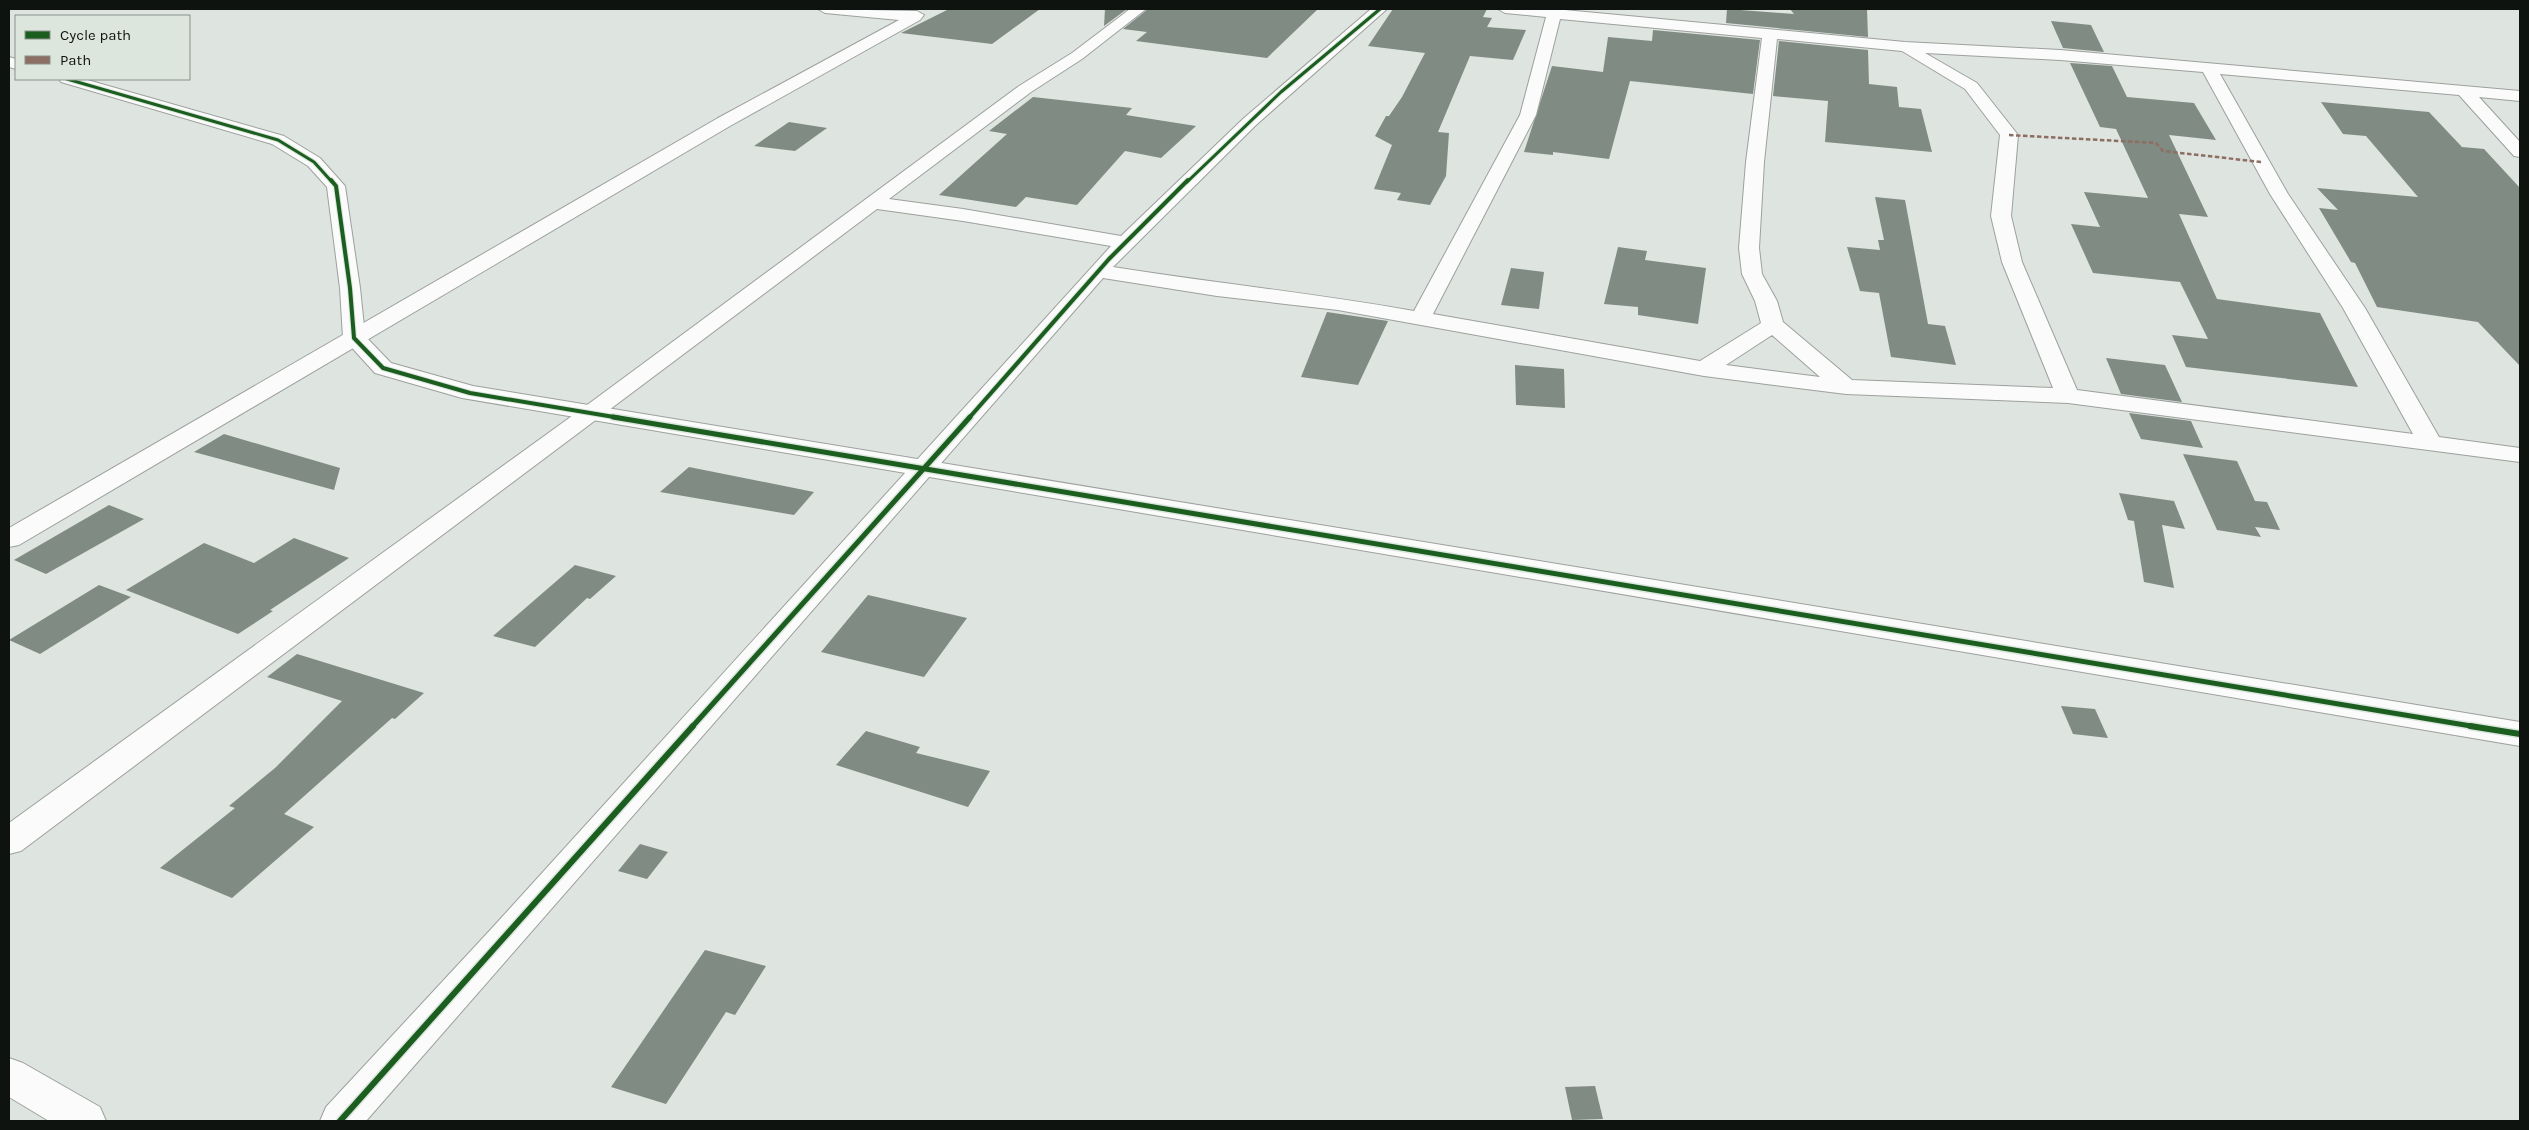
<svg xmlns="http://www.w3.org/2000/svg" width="2529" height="1130" viewBox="0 0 2529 1130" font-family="Karla,sans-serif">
  <rect width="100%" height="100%" fill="#dee4df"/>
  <g fill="#808b83">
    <polygon points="949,9 1040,9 992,44 901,33"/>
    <polygon points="1105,9 1127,9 1104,26"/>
    <polygon points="1148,9 1318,9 1267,58 1136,41 1147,32 1123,29"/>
    <polygon points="1393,9 1487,9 1483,17 1492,18 1487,27 1526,30 1513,60 1470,56 1438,132 1449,133 1446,176 1430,205 1397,200 1401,193 1374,189 1392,145 1375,136 1386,116 1389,116 1402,97 1425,53 1368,46"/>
    <polygon points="1727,9 1794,14 1790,9 1867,9 1868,37 1726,23"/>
    <polygon points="2051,21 2091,25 2104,52 2063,48"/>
    <polygon points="1653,30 1760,40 1753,94 1630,81 1609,159 1553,152 1553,155 1524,152 1552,66 1603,72 1608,37 1652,41"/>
    <polygon points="1779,41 1868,50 1869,84 1897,87 1899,107 1921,109 1932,152 1825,142 1828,101 1773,96"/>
    <polygon points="2070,63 2112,66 2127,97 2194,103 2216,140 2169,135 2208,217 2179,214 2217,299 2320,313 2358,387 2186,367 2172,335 2208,339 2180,282 2093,273 2071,224 2100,227 2084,192 2148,198 2116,129 2100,127"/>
    <polygon points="1033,97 1132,108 1126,115 1196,126 1161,158 1125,151 1077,205 1026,197 1016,207 939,195 1007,134 989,131"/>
    <polygon points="2321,102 2429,112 2462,147 2484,149 2520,188 2520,366 2478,322 2377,307 2355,263 2351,262 2319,208 2338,210 2317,188 2418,197 2366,136 2343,134"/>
    <polygon points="789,122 827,128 795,151 754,146"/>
    <polygon points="1875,197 1905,200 1928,324 1945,326 1956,365 1891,357 1879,293 1860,291 1847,247 1880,250 1878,240 1884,240"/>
    <polygon points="1618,247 1647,251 1645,260 1706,268 1698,324 1638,315 1638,307 1604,304"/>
    <polygon points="1511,268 1544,272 1539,309 1501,305"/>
    <polygon points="1327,312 1388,321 1358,385 1301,377"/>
    <polygon points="2106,358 2165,365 2182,402 2121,394"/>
    <polygon points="1515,365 1564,369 1565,408 1516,405"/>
    <polygon points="2129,413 2191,421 2203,448 2141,439"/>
    <polygon points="224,434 340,468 334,490 194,452"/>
    <polygon points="2183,454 2237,461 2255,501 2267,502 2280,530 2255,527 2261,537 2217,530"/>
    <polygon points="689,467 814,492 794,515 660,492"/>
    <polygon points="2119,493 2174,501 2185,529 2162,525 2174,588 2144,582 2134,521 2128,520"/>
    <polygon points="109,505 144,519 46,574 14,560"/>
    <polygon points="294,538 349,558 270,610 273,611 238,634 126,590 204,543 254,563"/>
    <polygon points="575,565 616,576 590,599 587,598 535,647 493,636"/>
    <polygon points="99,585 131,597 40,654 9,640"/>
    <polygon points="868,595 967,618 924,677 821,652"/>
    <polygon points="297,654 424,693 395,719 392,718 284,814 314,827 232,898 160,868 235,808 229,806 275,768 342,701 267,677"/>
    <polygon points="2061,706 2095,709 2108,738 2073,734"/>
    <polygon points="866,731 920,747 916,753 990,771 968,807 836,765"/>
    <polygon points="640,844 668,852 647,879 618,871"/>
    <polygon points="705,950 766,966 735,1015 726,1012 666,1104 611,1087"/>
    <polygon points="1595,1086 1603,1119 1572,1120 1565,1087"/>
  </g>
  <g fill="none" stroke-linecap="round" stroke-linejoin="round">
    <g stroke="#9da09d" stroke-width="2">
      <g id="street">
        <polygon points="818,9 917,11 924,15 920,20 730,126 19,545 9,547 9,528 718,118 899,20 825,13"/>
        <path d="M1130 9H1146L1082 59 1031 92 889 199 963 209 1121 236 1244 118 1371 9H1387L1256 125 1113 267C1213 283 1314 293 1414 311L1520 115 1546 17 1505 13 1498 9H1554L1905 42 2060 50 2520 91V101L2479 97 2520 142V157L2514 156 2459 95 2220 74 2288 194 2365 308 2439 437 2520 448V462L2068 403 1846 394 1704 376 1338 310 1217 296 1103 278 366 1121H320L326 1107 493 927 1111 246 963 221 877 209 21 851 9 854V823L583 408 1019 86 1072 53ZM1560 19 1762 38 1746 162 1739 248 1742 274 1755 301 1761 323 1700 361 1433 314 1536 115ZM1777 39 1902 51 1965 89 2000 135 1991 216 2002 262 2053 388 1852 380 1783 322 1777 301 1762 274 1759 248 1764 162ZM1925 53 2060 60 2203 72 2270 194 2343 308 2413 434 2077 390 2022 262 2011 216 2018 135 1977 83ZM1772 335 1820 377 1726 365Z"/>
        <polygon points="9,1058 23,1063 100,1107 106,1121 49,1121 9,1097"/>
      </g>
    </g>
    <g stroke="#9da09d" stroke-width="2">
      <g id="secondary">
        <polygon points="9,57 16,59 16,69 9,67"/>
        <polygon points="59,79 84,79 284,136 320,158 345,186 360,288 365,336 391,363 473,386 2520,722 2520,746 462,398 375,373 343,338 340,288 327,187 308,166 272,144 61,82"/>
      </g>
    </g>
    <use href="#street" fill="#fafbfa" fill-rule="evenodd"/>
    <use href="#secondary" fill="#fafbfa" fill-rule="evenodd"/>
    <polyline stroke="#8d6e63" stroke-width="2.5" stroke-dasharray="4.5 2.5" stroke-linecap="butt" points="2009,135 2156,143 2163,151 2261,162"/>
    <g stroke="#dce6dd" stroke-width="5">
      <g id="cycleway-far3">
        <polyline points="67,79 278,140 314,162 332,182"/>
        <polyline points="1187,182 1281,92 1380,9"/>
      </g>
    </g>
    <g stroke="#dce6dd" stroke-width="6">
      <g id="cycleway-far2">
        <polyline points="331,180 336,186 350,288 354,338 383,368 470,393 620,418"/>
        <polyline points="969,418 1109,259 1188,180"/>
      </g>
    </g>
    <g stroke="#dce6dd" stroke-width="8">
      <g id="cycleway-far1">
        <polyline points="613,417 2477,727"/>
        <polyline points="692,727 970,417"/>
      </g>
    </g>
    <g stroke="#dce6dd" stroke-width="9">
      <g id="cycleway">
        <polyline points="2470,726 2520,734"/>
        <polyline points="340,1121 693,726"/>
      </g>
    </g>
    <use href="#cycleway-far3" stroke="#1b5e20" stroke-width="3"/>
    <use href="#cycleway-far2" stroke="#1b5e20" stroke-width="4"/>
    <use href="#cycleway-far1" stroke="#1b5e20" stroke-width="5"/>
    <use href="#cycleway" stroke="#1b5e20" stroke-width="6"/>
  </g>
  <rect width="2529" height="1130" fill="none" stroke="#0f1310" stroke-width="20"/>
  <rect x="15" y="15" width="175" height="65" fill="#dce6dd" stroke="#8a928b"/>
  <rect x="25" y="31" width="25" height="8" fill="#1b5e20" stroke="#8a928b"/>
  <text x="60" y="40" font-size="15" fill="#0f1310">Cycle path</text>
  <rect x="25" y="56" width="25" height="8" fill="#8d6e63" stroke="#8a928b"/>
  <text x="60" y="65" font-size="15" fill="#0f1310">Path</text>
</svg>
